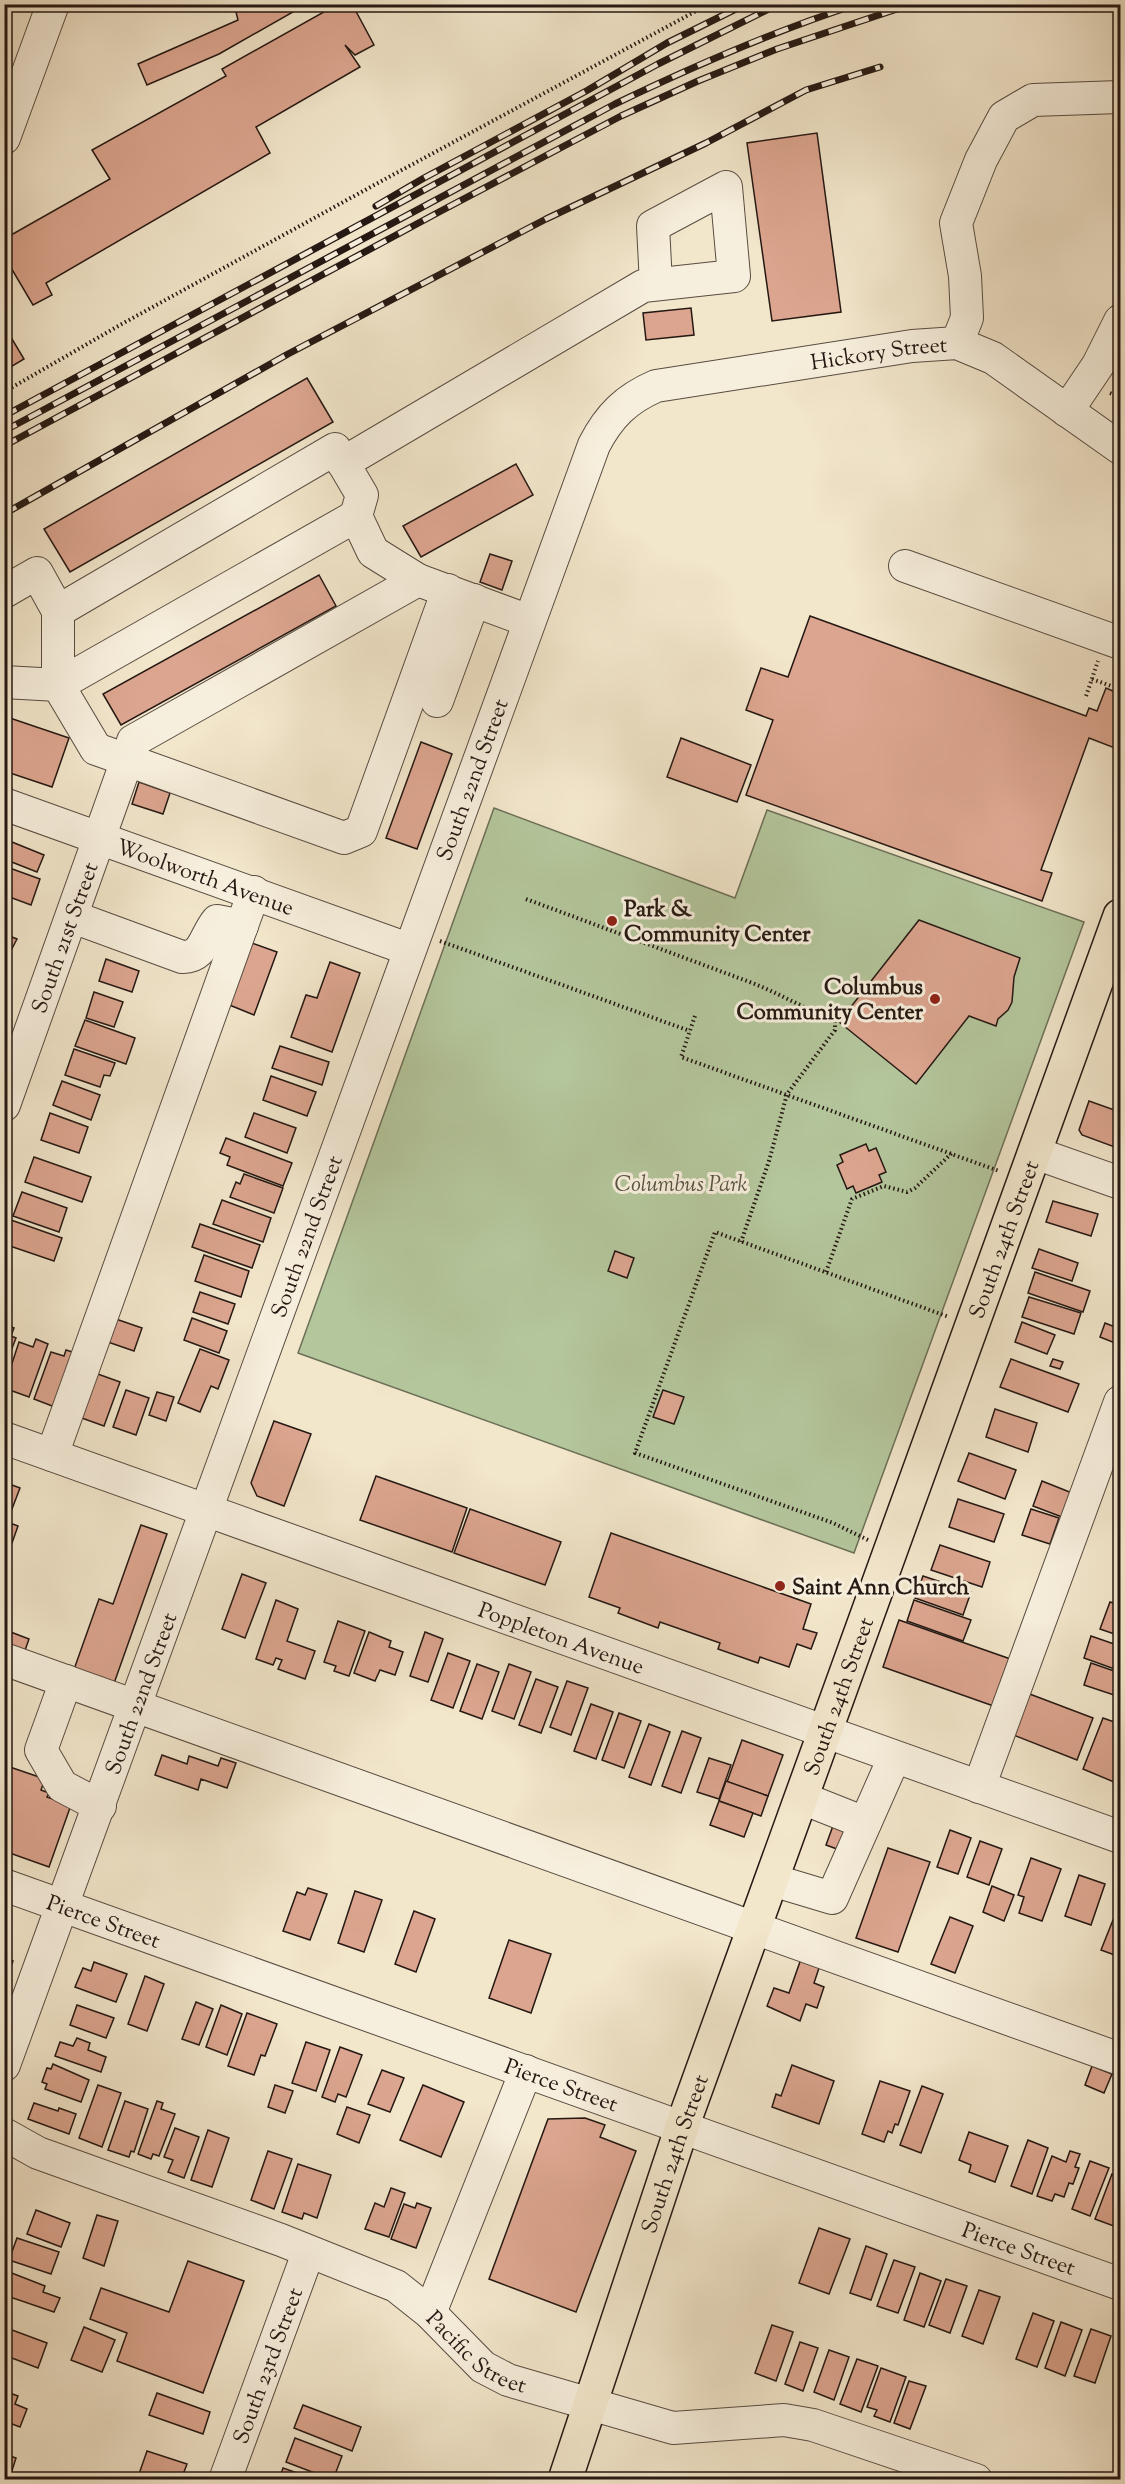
<svg xmlns="http://www.w3.org/2000/svg" width="1125" height="2484" viewBox="0 0 1125 2484" font-family="'Sorts Mill Goudy',serif">
  <rect width="100%" height="100%" fill="#f2e6cb"/>
  <filter id="stains"><feTurbulence type="fractalNoise" baseFrequency=".00333" numOctaves="4"/><feColorMatrix values="0 0 0 0 .2 0 0 0 0 .09 0 0 0 0 .02 0 0 0 .5 -.17"/></filter>
  <radialGradient id="worn" r=".72"><stop offset=".6" stop-color="#630" stop-opacity="0"/><stop offset="1" stop-color="#630" stop-opacity=".3"/></radialGradient>
  <polygon fill="#b4c69c" stroke="#6c6f58" stroke-width="1.5" points="494,808 735,898 767,810 1084,922 854,1553 298,1353"/>
  <g fill="#dca58f" stroke="#251813" stroke-width="1.5">
    <polygon points="234,4 307,4 219,54 147,85 138,64 238,20"/>
    <polygon points="338,4 352,4 374,45 355,55 345,45 360,67 256,127 270,153 46,283 52,295 33,305 4,256 4,239 110,179 92,150 226,76 222,69"/>
    <polygon points="817,133 841,312 772,321 747,143"/>
    <polygon points="691,308 694,335 646,340 643,313"/>
    <polygon points="9,334 24,359 4,371 4,336"/>
    <polygon points="307,378 333,422 70,572 44,529"/>
    <polygon points="516,464 533,495 421,557 403,526"/>
    <polygon points="490,554 512,561 502,590 480,582"/>
    <polygon points="319,575 336,606 121,725 103,694"/>
    <polygon points="810,616 1086,716 1089,708 1097,711 1106,688 1120,694 1120,750 1089,738 1041,870 1052,873 1042,901 746,795 773,720 746,710 761,668 788,677"/>
    <polygon points="4,716 69,738 52,787 4,771"/>
    <polygon points="681,738 751,765 737,802 667,777"/>
    <polygon points="421,742 452,754 417,849 386,838"/>
    <polygon points="139,782 170,793 163,814 132,804"/>
    <polygon points="7,840 44,855 37,872 4,859"/>
    <polygon points="4,866 40,879 31,905 4,895"/>
    <polygon points="919,920 1020,958 1014,977 1012,1002 1008,1010 998,1019 996,1026 969,1016 916,1084 839,1022"/>
    <polygon points="4,934 17,939 5,962 4,961"/>
    <polygon points="249,942 277,952 254,1015 227,1004"/>
    <polygon points="106,959 139,971 132,992 99,981"/>
    <polygon points="330,962 360,973 332,1052 291,1037 306,995 317,998"/>
    <polygon points="94,992 123,1002 114,1027 86,1018"/>
    <polygon points="85,1020 135,1038 126,1064 75,1046"/>
    <polygon points="280,1046 329,1062 322,1085 272,1068"/>
    <polygon points="74,1049 115,1063 110,1076 104,1075 100,1087 65,1075"/>
    <polygon points="271,1076 316,1092 307,1116 263,1100"/>
    <polygon points="62,1081 100,1095 91,1120 53,1105"/>
    <polygon points="1089,1101 1120,1112 1120,1149 1082,1135 1079,1130"/>
    <polygon points="50,1113 88,1127 79,1153 41,1140"/>
    <polygon points="254,1113 296,1128 287,1153 245,1137"/>
    <polygon points="226,1138 292,1163 283,1186 227,1165 230,1157 220,1153"/>
    <polygon points="866,1144 869,1151 876,1148 886,1172 879,1175 882,1182 856,1193 853,1186 847,1189 837,1165 843,1162 840,1155"/>
    <polygon points="34,1157 91,1177 82,1202 25,1182"/>
    <polygon points="244,1174 283,1188 274,1213 230,1197 236,1182 240,1184"/>
    <polygon points="22,1192 67,1208 59,1232 13,1216"/>
    <polygon points="222,1200 271,1218 263,1242 213,1224"/>
    <polygon points="1053,1201 1098,1214 1091,1236 1046,1222"/>
    <polygon points="11,1220 62,1238 54,1261 4,1244"/>
    <polygon points="200,1224 260,1245 252,1268 192,1247"/>
    <polygon points="1039,1249 1078,1263 1072,1281 1032,1268"/>
    <polygon points="615,1251 634,1258 627,1278 608,1271"/>
    <polygon points="204,1255 249,1271 241,1297 195,1281"/>
    <polygon points="1035,1272 1090,1291 1083,1312 1028,1293"/>
    <polygon points="200,1292 235,1304 228,1324 193,1312"/>
    <polygon points="1029,1297 1081,1313 1074,1334 1022,1317"/>
    <polygon points="113,1318 142,1328 134,1351 105,1341"/>
    <polygon points="192,1318 227,1331 219,1353 184,1340"/>
    <polygon points="1022,1322 1055,1335 1047,1354 1015,1342"/>
    <polygon points="1105,1323 1120,1329 1120,1345 1100,1337"/>
    <polygon points="4,1324 14,1328 11,1336 16,1338 4,1369"/>
    <polygon points="36,1339 48,1344 29,1397 4,1388 19,1342 33,1347"/>
    <polygon points="200,1349 229,1360 218,1389 211,1386 200,1412 178,1403"/>
    <polygon points="66,1350 79,1354 60,1409 34,1399 51,1352 64,1356"/>
    <polygon points="1011,1359 1079,1384 1068,1412 1000,1387"/>
    <polygon points="1053,1359 1063,1362 1060,1369 1050,1366"/>
    <polygon points="95,1373 120,1382 104,1426 79,1417"/>
    <polygon points="126,1390 149,1398 136,1435 113,1427"/>
    <polygon points="663,1390 684,1397 674,1424 653,1417"/>
    <polygon points="157,1392 174,1397 166,1421 149,1415"/>
    <polygon points="995,1409 1037,1423 1028,1452 986,1437"/>
    <polygon points="274,1421 311,1434 284,1506 257,1496 251,1483"/>
    <polygon points="969,1453 1016,1470 1005,1499 958,1481"/>
    <polygon points="376,1476 467,1508 452,1552 360,1520"/>
    <polygon points="1042,1481 1072,1493 1062,1517 1033,1506"/>
    <polygon points="4,1482 20,1488 7,1522 18,1526 12,1543 4,1540"/>
    <polygon points="958,1499 1004,1514 994,1542 949,1527"/>
    <polygon points="470,1509 561,1542 545,1585 454,1553"/>
    <polygon points="1031,1509 1059,1518 1050,1544 1022,1535"/>
    <polygon points="141,1525 167,1534 112,1689 72,1675 99,1599 113,1604"/>
    <polygon points="611,1533 811,1604 803,1629 817,1633 811,1649 797,1644 789,1667 760,1657 758,1663 718,1649 720,1643 660,1622 658,1628 618,1613 620,1608 589,1597"/>
    <polygon points="940,1545 990,1562 982,1587 931,1570"/>
    <polygon points="242,1574 266,1583 245,1638 222,1629"/>
    <polygon points="923,1576 971,1592 963,1615 915,1598"/>
    <polygon points="276,1600 298,1609 287,1641 315,1651 305,1679 278,1669 282,1660 276,1658 273,1665 256,1659"/>
    <polygon points="914,1600 971,1620 963,1641 907,1621"/>
    <polygon points="1110,1602 1120,1605 1120,1636 1100,1629"/>
    <polygon points="899,1620 1019,1662 1002,1709 883,1667"/>
    <polygon points="338,1621 365,1631 349,1676 334,1671 336,1666 324,1662"/>
    <polygon points="8,1631 29,1639 22,1659 4,1652 4,1640"/>
    <polygon points="369,1632 391,1641 389,1647 403,1652 395,1675 380,1670 375,1681 354,1673"/>
    <polygon points="425,1632 443,1639 428,1682 410,1676"/>
    <polygon points="1091,1636 1120,1646 1120,1671 1084,1658"/>
    <polygon points="448,1653 470,1661 453,1708 431,1700"/>
    <polygon points="1091,1663 1120,1673 1120,1697 1084,1685"/>
    <polygon points="477,1664 499,1672 482,1719 460,1711"/>
    <polygon points="509,1664 531,1672 514,1719 492,1711"/>
    <polygon points="536,1679 558,1687 541,1733 519,1725"/>
    <polygon points="567,1681 588,1688 571,1735 550,1727"/>
    <polygon points="1027,1693 1093,1718 1077,1760 1011,1734"/>
    <polygon points="591,1704 613,1712 596,1759 574,1751"/>
    <polygon points="619,1713 641,1721 624,1768 602,1760"/>
    <polygon points="1103,1718 1120,1724 1120,1766 1114,1782 1083,1769"/>
    <polygon points="649,1724 670,1732 651,1785 629,1777"/>
    <polygon points="682,1731 701,1738 681,1793 662,1786"/>
    <polygon points="742,1740 783,1755 768,1796 727,1782"/>
    <polygon points="162,1755 187,1764 189,1756 218,1766 221,1758 236,1763 227,1788 201,1779 198,1790 155,1775"/>
    <polygon points="709,1758 731,1765 719,1799 697,1792"/>
    <polygon points="4,1765 45,1779 41,1790 49,1793 47,1797 71,1805 49,1867 4,1851"/>
    <polygon points="726,1781 768,1796 761,1816 719,1801"/>
    <polygon points="719,1801 753,1813 744,1837 710,1825"/>
    <polygon points="834,1823 856,1831 848,1853 826,1845"/>
    <polygon points="950,1830 971,1838 958,1874 937,1867"/>
    <polygon points="980,1841 1002,1849 989,1885 967,1877"/>
    <polygon points="888,1848 930,1862 898,1952 856,1938"/>
    <polygon points="1031,1858 1061,1869 1042,1921 1019,1913 1024,1897 1018,1895"/>
    <polygon points="1079,1875 1105,1884 1091,1925 1065,1916"/>
    <polygon points="992,1886 1014,1895 1004,1921 983,1912"/>
    <polygon points="308,1888 327,1894 310,1940 283,1931 297,1892 305,1895"/>
    <polygon points="355,1891 382,1900 364,1952 338,1943"/>
    <polygon points="414,1911 435,1919 416,1972 395,1964"/>
    <polygon points="950,1917 973,1926 955,1973 931,1964"/>
    <polygon points="1113,1920 1120,1923 1120,1957 1101,1950"/>
    <polygon points="509,1940 551,1954 531,2013 489,1998"/>
    <polygon points="802,1956 821,1962 814,1983 824,1987 817,2008 806,2004 800,2021 767,2006 774,1988 789,1993"/>
    <polygon points="4,1958 13,1961 4,1984"/>
    <polygon points="94,1962 127,1974 116,2002 75,1987 83,1968 91,1971"/>
    <polygon points="145,1976 164,1984 147,2031 128,2024"/>
    <polygon points="196,2002 213,2009 199,2045 182,2039"/>
    <polygon points="77,2005 114,2018 106,2038 70,2025"/>
    <polygon points="221,2005 242,2014 227,2055 206,2047"/>
    <polygon points="247,2013 277,2024 265,2056 261,2055 254,2075 228,2066"/>
    <polygon points="77,2038 90,2043 88,2050 106,2057 101,2072 55,2056 60,2042 73,2046"/>
    <polygon points="306,2042 330,2050 316,2091 292,2083"/>
    <polygon points="340,2047 362,2055 346,2097 338,2094 335,2102 322,2097"/>
    <polygon points="53,2064 89,2080 81,2102 45,2089 47,2084 42,2082 47,2068 51,2069"/>
    <polygon points="792,2065 834,2081 819,2124 772,2107 776,2094 781,2096"/>
    <polygon points="1092,2066 1112,2074 1104,2093 1085,2085"/>
    <polygon points="382,2070 404,2078 390,2112 368,2104"/>
    <polygon points="880,2081 910,2091 898,2125 895,2124 892,2133 888,2131 884,2142 862,2134"/>
    <polygon points="98,2085 121,2093 102,2147 79,2138"/>
    <polygon points="275,2085 293,2091 285,2113 268,2107"/>
    <polygon points="423,2085 464,2102 441,2157 400,2140"/>
    <polygon points="922,2086 943,2094 921,2153 900,2145"/>
    <polygon points="125,2101 148,2109 134,2152 131,2151 129,2157 108,2150"/>
    <polygon points="157,2101 163,2103 161,2109 175,2114 159,2156 153,2154 151,2159 138,2154"/>
    <polygon points="34,2103 58,2111 59,2108 76,2114 69,2134 28,2119"/>
    <polygon points="347,2107 370,2115 359,2143 337,2134"/>
    <polygon points="585,2118 605,2125 600,2137 636,2151 576,2312 489,2279 548,2119"/>
    <polygon points="175,2128 199,2137 184,2178 168,2172 173,2160 164,2157"/>
    <polygon points="208,2130 229,2138 212,2187 191,2180"/>
    <polygon points="969,2132 1008,2146 995,2182 969,2172 971,2165 959,2160"/>
    <polygon points="1028,2140 1048,2148 1032,2194 1011,2186"/>
    <polygon points="268,2151 292,2159 274,2209 251,2200"/>
    <polygon points="1070,2151 1080,2154 1075,2167 1079,2168 1073,2184 1069,2183 1064,2197 1055,2194 1052,2201 1037,2196 1052,2156 1066,2162"/>
    <polygon points="1090,2161 1109,2168 1090,2216 1072,2209"/>
    <polygon points="298,2164 331,2175 317,2218 304,2213 302,2219 282,2212"/>
    <polygon points="1112,2174 1120,2177 1119,2228 1095,2219"/>
    <polygon points="391,2188 405,2193 389,2237 365,2229 375,2203 384,2207"/>
    <polygon points="417,2203 431,2208 416,2248 391,2239 404,2204 415,2208"/>
    <polygon points="36,2210 70,2223 61,2247 27,2234"/>
    <polygon points="97,2215 118,2221 104,2266 83,2258"/>
    <polygon points="819,2228 850,2239 829,2294 799,2283"/>
    <polygon points="17,2238 59,2252 51,2274 9,2260"/>
    <polygon points="866,2246 887,2254 871,2300 850,2293"/>
    <polygon points="894,2260 915,2267 898,2313 877,2306"/>
    <polygon points="188,2261 244,2281 203,2393 117,2361 127,2333 90,2319 101,2288 169,2312"/>
    <polygon points="4,2270 45,2286 43,2292 60,2298 54,2312 4,2295"/>
    <polygon points="920,2273 941,2281 924,2327 904,2320"/>
    <polygon points="946,2279 967,2286 950,2333 929,2325"/>
    <polygon points="979,2290 1000,2297 983,2344 962,2336"/>
    <polygon points="1033,2313 1054,2321 1037,2367 1016,2359"/>
    <polygon points="1061,2322 1082,2330 1065,2376 1045,2368"/>
    <polygon points="772,2325 793,2332 776,2381 755,2373"/>
    <polygon points="4,2327 47,2343 38,2368 4,2355"/>
    <polygon points="84,2327 115,2340 102,2372 71,2360"/>
    <polygon points="1091,2329 1111,2336 1095,2383 1074,2376"/>
    <polygon points="800,2342 818,2348 803,2391 785,2384"/>
    <polygon points="829,2350 849,2357 834,2400 814,2392"/>
    <polygon points="857,2359 878,2366 861,2412 840,2404"/>
    <polygon points="881,2368 906,2377 890,2422 874,2416 877,2410 867,2407"/>
    <polygon points="909,2381 926,2386 910,2429 894,2423"/>
    <polygon points="4,2391 18,2396 15,2404 27,2409 20,2427 4,2421"/>
    <polygon points="157,2393 210,2412 203,2434 149,2415"/>
    <polygon points="303,2405 361,2427 352,2451 294,2428"/>
    <polygon points="295,2438 342,2456 333,2480 286,2462"/>
    <polygon points="147,2451 187,2464 181,2480 155,2480 139,2474"/>
    <polygon points="4,2454 16,2458 9,2480 4,2480"/>
    <polygon points="283,2468 317,2480 279,2480"/>
  </g>
  <g fill="none" stroke-linecap="round" stroke-linejoin="round">
    <g stroke="#584c41" stroke-width="34">
      <g id="minor">
        <polyline points="4,138 53,4"/>
        <polyline points="957,343 967,318 965,276 956,223 981,160 1004,117 1033,100 1120,97"/>
        <polyline points="1067,411 1098,365 1120,321"/>
        <polyline points="343,463 643,286 734,276 726,187 653,226 656,284"/>
        <polyline points="905,566 1120,643"/>
        <polyline points="4,592 37,573 58,611 58,685 96,749 127,760 133,741 418,580"/>
        <polyline points="58,611 335,449 362,495 356,516 373,552 418,580 529,621"/>
        <polyline points="4,682 58,685 356,516"/>
        <polyline points="437,701 474,600"/>
        <path id="s1" d="M4 804 408 949"/>
        <path d="M73 917 182 957C204 958 204 937 217 921L242 926"/>
        <path id="s2" d="M4 1105 127 760 344 838 361 831 448 590"/>
        <polyline points="1035,1153 1120,1183"/>
        <path id="s3" d="M4 1438 1120 1837"/>
        <polyline points="52,1455 254,892"/>
        <polyline points="4,1659 1120,2059"/>
        <polyline points="66,1681 41,1750 62,1786 100,1806"/>
        <polyline points="979,1787 1120,1402"/>
        <polyline points="802,1798 865,1823"/>
        <polyline points="772,1880 832,1898 894,1758"/>
        <path id="s4" d="M4 1885 1120 2284"/>
        <path id="s5" d="M4 2065C203 1526 395 984 594 445 609 416 626 399 656 386L912 346 957 343 993 358 1120 448"/>
        <path id="s6" d="M4 2134 38 2153 281 2240 396 2286 430 2313 483 2367 508 2380 673 2428 784 2420 813 2425 976 2480"/>
        <polyline points="430,2313 526,2071"/>
        <path id="s7" d="M225 2480 308 2253"/>
      </g>
    </g>
    <g stroke="#251813" stroke-width="36">
      <g id="major">
        <path id="s8" d="M565 2480 682 2127 1120 916"/>
      </g>
    </g>
    <g stroke="#251813" stroke-width="4" stroke-dasharray="1.5 3" stroke-linecap="butt">
      <polyline points="4,392 120,325 376,184 709,4"/>
      <polyline points="1110,393 1120,397"/>
      <polyline points="1092,679 1111,686"/>
      <polyline points="1086,696 1098,661"/>
      <path d="M526 899 755 984C782 995 807 1010 835 1020V1030L787 1094 769 1161 741 1242"/>
      <polyline points="440,941 690,1031"/>
      <polyline points="695,1016 681,1057 999,1171"/>
      <polyline points="826,1272 852,1199 884,1186 907,1192 915,1188 952,1153"/>
      <polyline points="868,1540 833,1523 635,1453 715,1232 949,1317"/>
    </g>
    <use href="#minor" stroke="#f7efdd" stroke-width="32"/>
    <use href="#major" stroke="#f2e6cb" stroke-width="33"/>
    <g stroke="#251813" stroke-width="7">
      <g id="rail">
        <polyline points="376,206 424,178 588,90 667,43 746,4"/>
        <polyline points="4,416 658,64 779,4"/>
        <path d="M4 431 615 104C694 66 774 31 858 4"/>
        <polyline points="4,446 439,212 621,116 698,81 777,49 912,4"/>
        <polyline points="4,514 288,354 546,219 706,143 806,90 880,67"/>
      </g>
    </g>
    <use href="#rail" stroke="#f7efdd" stroke-width="4.5" stroke-dasharray="14" stroke-linecap="butt"/>
  </g>
  <g fill="#8f2418" stroke="#f7efdd" stroke-width="2">
    <circle cx="612" cy="921" r="6"/>
    <circle cx="935" cy="999" r="6"/>
    <circle cx="780" cy="1586" r="6"/>
  </g>
  <g text-anchor="middle" stroke-width="6" stroke-linejoin="round" paint-order="stroke">
    <g font-size="22" fill="#251813" stroke="#f7efdd">
      <text dy="8" stroke="none"><textPath href="#s5" startOffset="2037">Hickory Street</textPath></text>
      <text dy="8" stroke="none"><textPath href="#s5" startOffset="1368">South 22nd Street</textPath></text>
      <text dy="8" stroke="none"><textPath href="#s1" startOffset="214">Woolworth Avenue</textPath></text>
      <text dy="8" stroke="none"><textPath href="#s2" startOffset="178">South 21st Street</textPath></text>
      <text dy="8" stroke="none"><textPath href="#s5" startOffset="882">South 22nd Street</textPath></text>
      <text dy="8" stroke="none"><textPath href="#s8" startOffset="1316">South 24th Street</textPath></text>
      <text dy="8" stroke="none"><textPath href="#s3" startOffset="592">Poppleton Avenue</textPath></text>
      <text dy="8" stroke="none"><textPath href="#s5" startOffset="396">South 22nd Street</textPath></text>
      <text dy="8" stroke="none"><textPath href="#s8" startOffset="830">South 24th Street</textPath></text>
      <text dy="8" stroke="none"><textPath href="#s4" startOffset="106">Pierce Street</textPath></text>
      <text dy="8" stroke="none"><textPath href="#s4" startOffset="592">Pierce Street</textPath></text>
      <text dy="8" stroke="none"><textPath href="#s8" startOffset="344">South 24th Street</textPath></text>
      <text dy="8" stroke="none"><textPath href="#s4" startOffset="1078">Pierce Street</textPath></text>
      <text dy="8" stroke="none"><textPath href="#s6" startOffset="526">Pacific Street</textPath></text>
      <text dy="8" stroke="none"><textPath href="#s7" startOffset="122">South 23rd Street</textPath></text>
    </g>
    <g font-size="22" font-weight="bold" fill="#251813" stroke="#f7efdd" text-anchor="start">
      <text x="624" y="916">Park &amp;<tspan x="624" dy="25">Community Center</tspan></text>
      <text x="923" y="994" text-anchor="end">Columbus<tspan x="923" dy="25">Community Center</tspan></text>
      <text x="792" y="1594">Saint Ann Church</text>
    </g>
    <g font-size="22" font-style="italic" fill="#575543" stroke="#f7efdd">
      <text x="681" y="1191">Columbus Park</text>
    </g>
  </g>
  <rect width="1125" height="2484" fill="none" stroke="#f2e6cb" stroke-width="24"/>
  <rect x="6" y="6" width="1113" height="2472" fill="none" stroke="#251813" stroke-width="3"/>
  <rect x="12" y="12" width="1101" height="2460" fill="none" stroke="#251813" stroke-width="1.5"/>
  <rect width="100%" height="100%" filter="url(#stains)"/>
  <rect width="100%" height="100%" fill="url(#worn)"/>
</svg>
